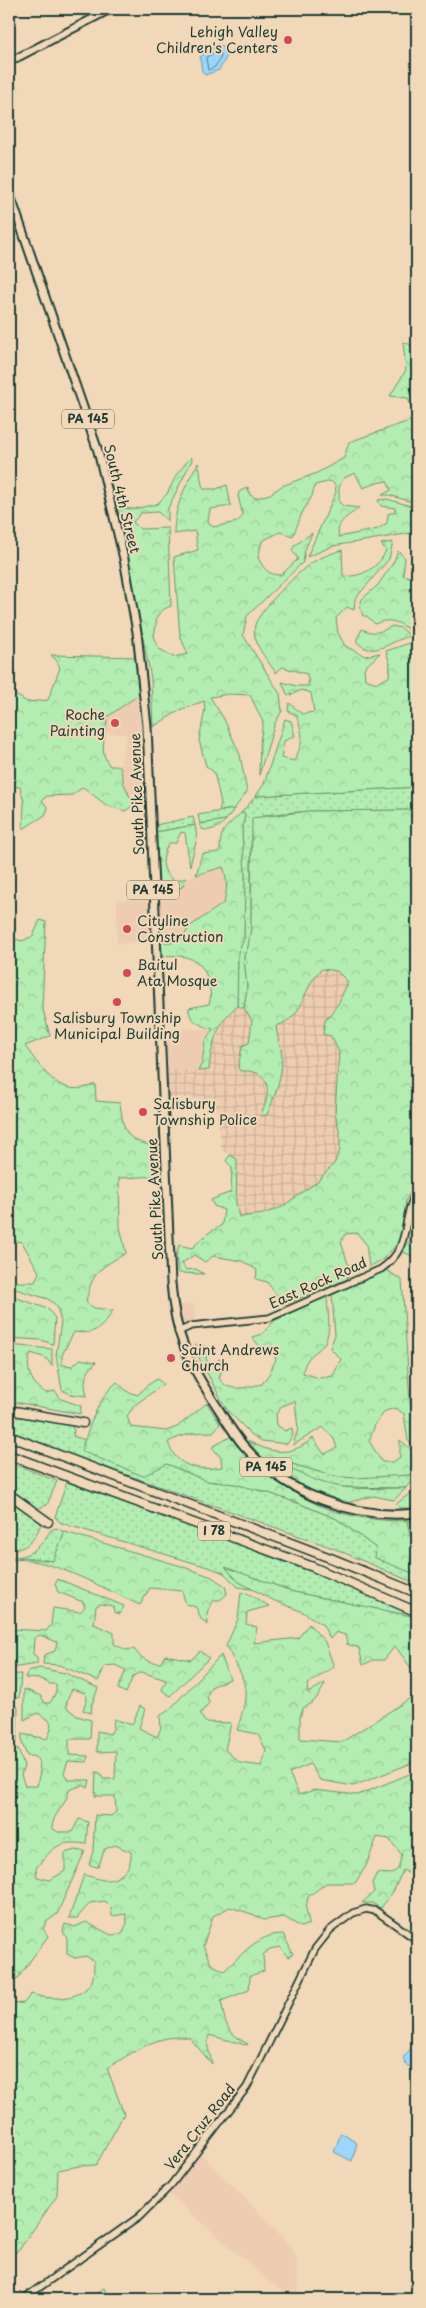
<svg xmlns="http://www.w3.org/2000/svg" width="426" height="2308" viewBox="0 0 426 2308" font-family="'Playpen Sans',sans-serif">
  <defs>
    <pattern id="industrial-grid" width="8" height="8" patternUnits="userSpaceOnUse" patternTransform="scale(1.25)"><rect width="8" height="8" fill="#eeccb1"/><path d="M0 4h8M4 0v8" fill="none" stroke="#ccb099"/></pattern>
    <pattern id="grass-dots" width="8" height="8" patternUnits="userSpaceOnUse" patternTransform="scale(1.25)"><rect width="8" height="8" fill="#b3edb1"/><path d="M2 2h.1M6 6h.1" fill="none" stroke="#9acc99" stroke-width="1.8" stroke-linecap="round"/></pattern>
    <pattern id="forest-crowns" width="20" height="18" patternUnits="userSpaceOnUse" patternTransform="scale(1.25)"><rect width="20" height="18" fill="#b3edb1"/><path d="M2 6a3 3 0 1 1 6 0M12 15a3 3 0 1 1 6 0" fill="none" stroke="#9acc99"/></pattern>
  </defs>
  <rect width="100%" height="100%" fill="#f0d8b8"/>
  <filter id="ink" filterUnits="userSpaceOnUse"><feTurbulence type="fractalNoise" baseFrequency=".02" numOctaves="2"/><feDisplacementMap in="SourceGraphic" scale="10" xChannelSelector="R" yChannelSelector="G"/><feConvolveMatrix kernelMatrix="1 2 1 2 8 2 1 2 1" color-interpolation-filters="sRGB"/></filter>
  <g filter="url(#ink)">
    <g fill="#eeccb1">
      <polygon points="9,68 20,90 10,96 17,113 9,116"/>
      <polygon points="140,694 145,793 127,793 124,784 120,766 127,735 107,732 107,717"/>
      <polygon points="223,867 226,874 227,892 224,903 189,927 183,938 171,943 160,942 158,892 167,892 182,887 187,878"/>
      <polygon points="150,896 152,940 117,944 117,901"/>
      <polygon points="165,1029 213,1029 205,1042 202,1063 198,1071 167,1070"/>
      <polygon points="194,1304 195,1323 189,1324 182,1322 178,1305"/>
      <polygon points="199,2152 275,2229 296,2255 299,2299 290,2299 169,2194"/>
    </g>
    <polygon fill="url(#industrial-grid)" points="322,969 337,971 348,982 338,1004 325,1021 323,1034 331,1036 339,1052 335,1111 340,1134 340,1150 334,1164 317,1182 282,1207 263,1214 239,1217 236,1204 237,1159 222,1150 215,1099 168,1098 167,1070 209,1070 210,1052 227,1014 237,1006 244,1008 252,1021 252,1033 240,1071 252,1071 260,1074 265,1081 266,1101 261,1116 281,1050 277,1038 276,1026 288,1022 299,1010 312,977"/>
    <g fill="url(#grass-dots)" stroke="#699572">
      <polygon points="417,787 417,810 309,811 263,815 251,842 251,928 248,947 244,956 247,988 244,1008 237,1006 238,952 244,938 245,872 242,833 245,814 241,813 256,796"/>
      <polygon points="234,809 226,820 200,824 198,815"/>
      <polygon points="193,817 195,825 156,832 156,825"/>
      <polygon points="9,1413 71,1425 74,1430 73,1436 85,1440 81,1451 167,1464 207,1481 235,1484 269,1493 303,1505 337,1519 376,1548 417,1575 417,1584 333,1548 9,1433"/>
      <polygon points="264,1460 289,1463 333,1476 409,1475 417,1473 406,1488 340,1487 325,1484 279,1465 270,1465"/>
      <polygon points="9,1462 57,1481 47,1505 36,1509 9,1490"/>
      <polygon points="67,1482 293,1563 381,1599 416,1617 294,1592 226,1568 239,1582 257,1590 238,1587 224,1573 211,1568 61,1523 55,1517"/>
      <path d="M9 1498 36 1517 41 1524C35 1539 27 1551 9 1549Z"/>
      <polygon points="407,1521 417,1521 417,1544 410,1535"/>
      <path d="M56 1528 65 1532 53 1561 17 1557C35 1554 41 1545 51 1530Z"/>
      <polygon points="104,2288 109,2299 88,2299"/>
    </g>
    <g fill="url(#forest-crowns)" stroke="#699572">
      <path d="M403 342 417 347V509L415 503 389 495H382L391 490 387 481 376 483 363 488 355 473 344 478 339 487V502L343 506 359 508C348 517 335 521 339 537L378 529 387 523 388 514 395 512V508L381 506 378 500 387 499 411 506 417 532 333 546 307 557 336 492 335 485 331 481 315 485 312 496 302 513 293 536 280 532 262 541 258 558C264 569 268 575 281 575L298 559 292 550 295 545 312 533 305 550 303 562 247 616 243 635 280 694 282 711 275 723 259 775 260 743 263 722 250 695 229 694 210 697 224 719 240 755 247 792 234 809 219 811 221 803 214 772 206 766 199 740 205 709 204 701 180 710 153 727 151 678 117 508 134 509 157 504 167 494 177 474 191 457 192 460 168 508V521L158 512 141 513 133 522 140 529 168 528 171 606 164 609 157 616 154 638 158 648 173 657 188 654 180 636 174 557 198 550 195 531 174 534C174 508 185 486 198 463 202 472 199 481 204 489H216L227 485 231 506 210 509 208 521 213 527 237 522 243 516 238 496 239 492 248 487 250 495 256 498 270 494 282 486 317 473 344 458 349 442 415 419 408 398 390 396 406 370Z"/>
      <path d="M393 542 389 559 355 599 354 610 347 607 336 618 338 633 345 646 365 656 380 653 364 668 365 679 377 683 389 677 390 664 386 651 410 643 415 665 417 668V787L256 796 264 784 285 719 291 721 295 736 284 741 281 758 294 761C304 741 304 736 296 715L288 711 289 703 302 714 314 712 311 693 302 690 288 696 282 682 296 686H309L307 674 282 667 276 673C267 659 251 643 255 625 258 612 298 572 310 564 320 557 330 554 342 550L343 576C361 578 380 567 386 550L381 544Z"/>
      <path d="M398 551 405 558 403 575 410 577 417 576V630L412 632C399 622 390 617 375 624L367 616H363L360 607 362 599 378 585 393 563Z"/>
      <path d="M392 626 401 628 411 636C391 639 374 661 356 641L362 629C374 635 381 632 392 626Z"/>
      <path d="M51 655 137 657 140 694 107 717C107 735 97 750 110 766H120L124 784 134 805 125 811 106 805 83 787 72 795 47 796 42 800 48 808 45 815 23 829 24 802 20 787 9 786V691L27 702 48 700 60 668 57 661Z"/>
      <path d="M417 810V1181L406 1200 401 1240 383 1259 369 1267 366 1244 357 1233 345 1234 341 1242 350 1270 347 1279 284 1305 267 1282 256 1279 257 1270 242 1261 213 1256 205 1262 194 1255 182 1263 186 1270 196 1269 204 1274 178 1273 176 1256 179 1245 192 1248 207 1234 222 1225 224 1210 214 1206 211 1200 231 1192 232 1167 226 1161 230 1155 237 1159 236 1204 239 1217 263 1214 282 1207 317 1182 334 1164 340 1150V1134L335 1112 339 1052 331 1036 323 1034 325 1021 338 1004 348 982 337 971 322 969C300 988 308 1016 276 1026 277 1035 279 1041 281 1049 285 1071 275 1095 267 1115L261 1116C262 1110 265 1106 266 1101 271 1078 261 1070 240 1071L238 1068 242 1046 249 1043 252 1021 244 1008 247 988 244 956 248 947 251 928 252 818 309 811Z"/>
      <path d="M241 813 245 814 242 833 245 872 244 938 238 952 237 1006C218 1021 211 1045 209 1070L198 1071 202 1063 205 1042 213 1029C202 1026 188 1021 189 1008L209 1004C212 995 210 990 208 981 203 958 184 954 163 956L160 942 171 943 183 938 189 927 224 903C227 891 228 879 223 867L196 875 202 854 220 852C220 828 225 829 241 813Z"/>
      <path d="M226 820C221 827 211 832 202 829L200 824Z"/>
      <path d="M195 825 197 838 190 866 185 833 181 832 176 843H169C161 858 160 870 174 881L187 878 182 887 167 892H158L156 832Z"/>
      <path d="M40 920 46 922 42 1006 50 1036 25 1046C43 1071 61 1100 95 1084L96 1101 120 1103C124 1135 126 1141 159 1147L161 1176 119 1178 120 1227 126 1253C100 1268 92 1271 86 1302L94 1308 113 1310C103 1328 95 1335 74 1332L62 1355V1365L73 1366 80 1359 96 1362C85 1374 83 1380 87 1396L70 1394 62 1390 56 1355 61 1322 57 1306 48 1299 9 1287 14 1282H35L39 1272 22 1242 9 1240V937L22 941 33 936Z"/>
      <polygon points="417,1205 417,1258 403,1252 413,1234 413,1214"/>
      <path d="M386 1270 402 1280 410 1403 415 1426H417L416 1433 417 1447 408 1441 404 1414 396 1408 385 1411 375 1425 369 1441 382 1462H393L400 1457V1440L417 1455V1472L409 1475 355 1478 333 1476 289 1463 264 1460 248 1441C274 1454 290 1457 313 1438L324 1454 337 1448 334 1439 323 1427 293 1445 298 1429 295 1401 282 1406 276 1414 277 1425 285 1431 292 1428 293 1435 287 1444 262 1441 251 1434 227 1410 200 1360 195 1345 208 1347 206 1360 213 1366 219 1359 225 1362 219 1378C228 1394 247 1387 262 1384L269 1374 276 1359 271 1349 261 1348 252 1337 262 1334 274 1321 327 1296C327 1308 331 1325 327 1337 323 1353 305 1352 303 1373L319 1378 333 1376 341 1359 330 1348 335 1335 332 1295Z"/>
      <polygon points="9,1295 48,1309 55,1318 53,1344 41,1340 9,1338"/>
      <polygon points="417,1295 417,1318 414,1318 410,1296"/>
      <path d="M9 1345 52 1349V1366L46 1358 31 1353C24 1370 32 1384 46 1393L55 1391 61 1399 81 1406 80 1414 9 1401Z"/>
      <polygon points="412,1349 417,1354 417,1394"/>
      <path d="M157 1379 163 1384 135 1405 127 1416 131 1427 166 1431 177 1427 207 1403 220 1424 213 1432C196 1432 184 1434 168 1442 176 1468 199 1471 222 1467L221 1458 212 1447 230 1437C284 1494 326 1521 407 1521L410 1535 417 1544V1575L375 1558 376 1548 337 1519 303 1505 269 1493 235 1484 207 1481 167 1464 143 1476 81 1451C90 1426 97 1399 117 1382L128 1392 138 1395 145 1387Z"/>
      <path d="M270 1465C289 1465 306 1478 324 1483 350 1491 380 1488 406 1488L394 1500 373 1496 346 1503 309 1489Z"/>
      <polygon points="417,1488 417,1508 400,1508 396,1504"/>
      <path d="M65 1532 178 1565 212 1577 225 1586 227 1594 220 1600H214L207 1612 208 1625 201 1619 196 1607 186 1604 182 1591 150 1588 140 1605C110 1592 39 1551 9 1561V1556L53 1561Z"/>
      <polygon points="225,1567 294,1592 416,1617 417,1618 417,1676 395,1646 384,1660 373,1660 363,1665 359,1648 347,1644 345,1635 336,1632 330,1639 323,1625 303,1612 275,1601 239,1582"/>
      <path d="M58 1579 124 1606 120 1614 114 1612 113 1606 101 1604 96 1606 94 1624 114 1633V1644L126 1650 134 1649C141 1659 149 1663 161 1663L165 1655 191 1660 200 1651 209 1658 170 1696 162 1690 166 1680 141 1672 133 1676 126 1693 118 1689 126 1670 115 1665 105 1666 98 1681 59 1665 43 1664 44 1655 55 1651 57 1642 40 1635 34 1638 33 1654 37 1657V1664L11 1668 9 1629 46 1631 51 1625 53 1608 80 1612 85 1607 83 1602 58 1592 55 1584Z"/>
      <path d="M241 1593 249 1594 269 1606 247 1612 246 1624 257 1627 254 1643 298 1638 309 1624 325 1642 334 1667 307 1684 308 1693 325 1683C320 1695 315 1703 303 1708L300 1717V1739L342 1742 417 1694V1761L353 1786 320 1780 310 1764 289 1773 299 1795 314 1790 358 1795 417 1771V1879L403 1870 394 1890 381 1908 372 1903H362L374 1892 372 1883 377 1873 391 1874 398 1869 402 1855 389 1839 377 1837 366 1866 355 1883H326L308 1897 306 1908 309 1924 301 1927 284 1917 264 1920 252 1914 230 1907 213 1916 203 1946 211 1964 224 1971C242 1955 257 1934 283 1934L293 1954 288 1957 280 1947 270 1949 263 1955 264 1971 250 1976 249 1990 221 2001C226 2026 226 2032 248 2044L246 2045 209 2035 207 2043 212 2064 190 2038C158 2032 133 2053 107 2068L124 2114 96 2165 79 2166 58 2170 57 2196 19 2250 9 2256V2004L24 2003 31 1994C50 2000 81 2002 92 1981 94 1976 94 1967 94 1961L86 1956 75 1958 67 1954V1939L63 1931 65 1924 75 1927 86 1922 111 1935 122 1934 127 1923 126 1914 112 1916 111 1907 105 1901 90 1903 77 1918H69L84 1875C91 1876 101 1881 108 1880 123 1878 132 1866 131 1852L115 1845 105 1849 98 1867 89 1865 93 1851 95 1815 111 1816 116 1812 115 1796H95L96 1772 100 1773 103 1779H115L116 1751 97 1752V1731L110 1734 113 1729 114 1719 132 1725 140 1706 145 1709 139 1728 157 1737 161 1728 160 1716 169 1710 221 1655 230 1679 211 1687 207 1696 209 1703 200 1714 205 1722 231 1723 225 1750 240 1763 262 1766 266 1750 258 1734 237 1730C251 1687 247 1684 226 1646L238 1619Z"/>
      <path d="M40 1668 65 1673 98 1688 92 1704 91 1713 83 1710 87 1698 85 1693 72 1689 68 1697 66 1707 77 1716 91 1720 90 1739H69V1755L88 1756 87 1762 68 1761 64 1773 68 1780H90L88 1788 83 1785 69 1790C67 1805 53 1812 52 1828L58 1832H72L79 1819 88 1822 86 1844C58 1840 54 1847 36 1868L37 1877 50 1880 65 1871V1853L75 1850 85 1851 57 1914 46 1922 43 1929 48 1936 18 1978 9 1981V1780L11 1772 9 1758 18 1748 24 1766 21 1775 25 1786H37L40 1771 39 1760 33 1756H27L22 1743V1734L47 1739 51 1729 50 1721 38 1713 24 1720V1689L41 1696 45 1703H50L56 1692V1684H50L41 1679 25 1678 28 1671Z"/>
      <polygon points="21,1674 19,1698 9,1697 9,1675"/>
      <polygon points="11,1707 18,1707 17,1741 9,1751 9,1712"/>
    </g>
    <g fill="#9cd6fc" stroke="#6a99ac">
      <polygon points="218,45 222,46 228,54 219,70 205,75 202,71 200,57"/>
      <polygon points="417,2041 417,2072 405,2064 403,2058"/>
      <polygon points="341,2133 357,2143 352,2161 334,2152"/>
    </g>
    <g fill="none" stroke-linecap="round" stroke-linejoin="round">
      <polygon stroke="#517a84" stroke-width="1" points="217,51 220,52 221,57 215,67 208,70 206,58"/>
      <g stroke="#1f3d34" stroke-width="9">
        <g id="tertiary">
          <path d="M178 1332 191 1326 269 1318 381 1269C413 1247 400 1220 417 1191"/>
          <polyline points="23,2299 139,2217 171,2185 247,2087 315,1949 330,1930 353,1913 366,1909 376,1911 417,1940"/>
        </g>
      </g>
      <g stroke="#1f3d34" stroke-width="10">
        <polyline id="secondary" points="9,62 111,9"/>
      </g>
      <g stroke="#1f3d34" stroke-width="11">
        <path id="primary" d="M9 192 98 451 124 559 137 632 147 726 171 1283C175 1337 189 1364 218 1408 226 1421 234 1434 244 1446 286 1494 354 1520 417 1513"/>
      </g>
      <g stroke="#1f3d34" stroke-width="11">
        <g id="motorway">
          <polyline points="9,1410 83,1423"/>
          <polyline points="9,1436 333,1559 417,1593"/>
          <polyline points="9,1455 313,1567 417,1612"/>
          <polyline points="9,1494 48,1522"/>
        </g>
      </g>
      <use href="#tertiary" stroke="#f0d8b8" stroke-width="5.5"/>
      <use href="#secondary" stroke="#f0d8b8" stroke-width="6"/>
      <use href="#primary" stroke="#f0d8b8" stroke-width="7"/>
      <use href="#motorway" stroke="#f0d8b8" stroke-width="8"/>
    </g>
  </g>
  <g fill="#d1495b" stroke="#f0d8b8" stroke-width="2">
    <circle cx="288" cy="40" r="5"/>
    <circle cx="115" cy="723" r="5"/>
    <circle cx="127" cy="929" r="5"/>
    <circle cx="127" cy="973" r="5"/>
    <circle cx="117" cy="1002" r="5"/>
    <circle cx="143" cy="1112" r="5"/>
    <circle cx="171" cy="1358" r="5"/>
  </g>
  <g text-anchor="middle" stroke-width="4" stroke-linejoin="round" paint-order="stroke">
    <g fill="#f0d8b8" stroke="#5e6c5c" stroke-width="1">
      <rect x="62" y="409.5" width="52" height="19" rx="4"/>
      <rect x="127" y="880.5" width="52" height="19" rx="4"/>
      <rect x="240" y="1457.5" width="52" height="19" rx="4"/>
      <rect x="198" y="1521.5" width="32" height="19" rx="4"/>
    </g>
    <g font-size="12" font-weight="bold" fill="#1f3d34">
      <text x="88" y="423">PA 145</text>
      <text x="153" y="894">PA 145</text>
      <text x="266" y="1471">PA 145</text>
      <text x="214" y="1535">I 78</text>
    </g>
    <g font-size="14" fill="#1f3d34" stroke="#f0d8b8" text-anchor="start">
      <text x="278" y="37" text-anchor="end">Lehigh Valley<tspan x="278" dy="16">Children's Centers</tspan></text>
      <text x="105" y="720" text-anchor="end">Roche<tspan x="105" dy="16">Painting</tspan></text>
      <text x="137" y="926">Cityline<tspan x="137" dy="16">Construction</tspan></text>
      <text x="137" y="970">Baitul<tspan x="137" dy="16">Ata Mosque</tspan></text>
      <text x="117" y="1023" text-anchor="middle">Salisbury Township<tspan x="117" dy="16">Municipal Building</tspan></text>
      <text x="153" y="1109">Salisbury<tspan x="153" dy="16">Township Police</tspan></text>
      <text x="181" y="1355">Saint Andrews<tspan x="181" dy="16">Church</tspan></text>
    </g>
    <g font-size="14" fill="#1f3d34" stroke="#f0d8b8">
      <text transform="translate(122 499) rotate(76)" y="5">South 4th Street</text>
      <text transform="translate(137 794) rotate(-92)" y="5">South Pike Avenue</text>
      <text transform="translate(155 1199) rotate(-93)" y="5">South Pike Avenue</text>
      <text transform="translate(318 1283) rotate(-24)" y="5">East Rock Road</text>
      <text transform="translate(200 2127) rotate(-52)" y="5">Vera Cruz Road</text>
    </g>
  </g>
  <rect width="426" height="2308" fill="none" stroke="#f0d8b8" stroke-width="30"/>
  <rect x="15" y="15" width="396" height="2278" fill="none" stroke="#1f3d34" stroke-width="2" filter="url(#ink)"/>
</svg>
